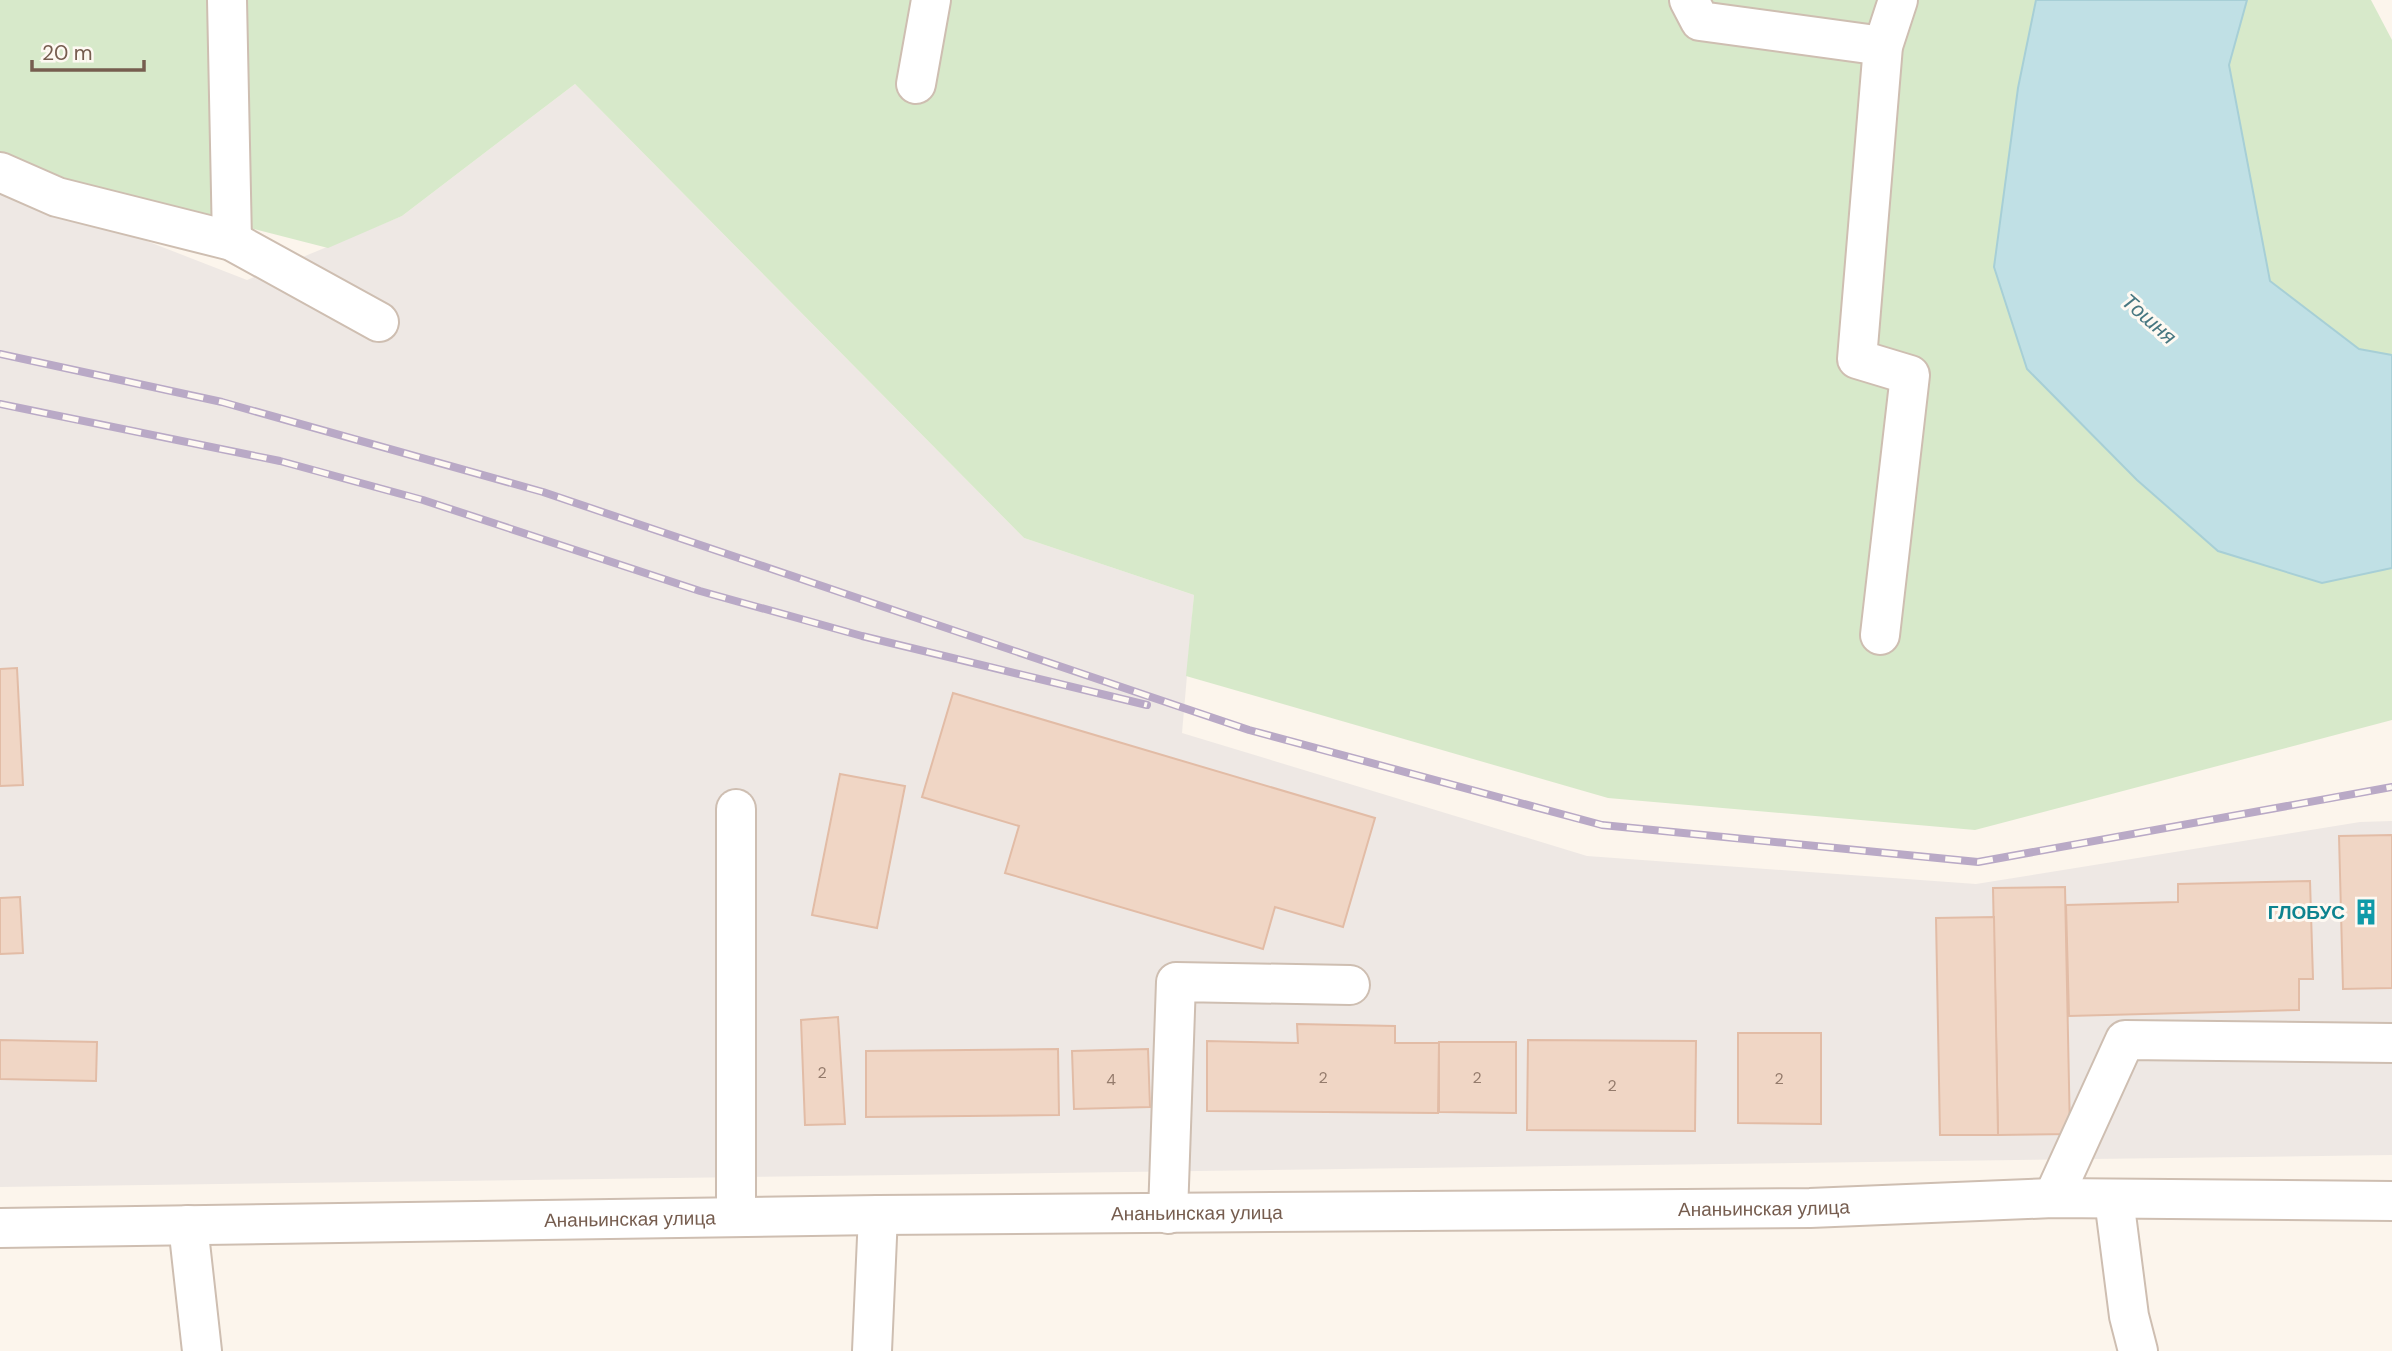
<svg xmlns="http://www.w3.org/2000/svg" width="2392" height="1351" viewBox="0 0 2392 1351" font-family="'DM Sans',sans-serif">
  <rect width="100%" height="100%" fill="#fcf5ec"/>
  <polygon fill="#eee8e4" points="575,84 1024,538 1194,595 1182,733 1587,856 1976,884 2360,822 2392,821 2392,1155 0,1187 0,184 247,280 402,216"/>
  <g fill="#d7e9ca">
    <polygon points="0,0 2036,0 2018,88 2322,583 2392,568 2392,720 1975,830 1608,798 1186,676 1194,595 1024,538 575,84 402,216 328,248 58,179 0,151"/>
    <polygon points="2247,0 2371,0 2392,40 2392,355 2359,350 2270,281 2229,65"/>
  </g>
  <polygon fill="#c0e0e5" stroke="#a7cfd6" stroke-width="2" points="2036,0 2247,0 2229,65 2270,281 2359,349 2392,355 2392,568 2322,583 2218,551 2137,480 2027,369 1994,267 2018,88"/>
  <g fill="#f0d6c5" stroke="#e2bca6" stroke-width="2">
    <polygon points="17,668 23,785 0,786 0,669"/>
    <polygon points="953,693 1375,818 1343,927 1275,907 1263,949 1005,873 1019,826 922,797"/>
    <polygon points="840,774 905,786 877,928 812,915"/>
    <polygon points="2392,835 2392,988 2343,989 2339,836"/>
    <polygon points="2310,881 2313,979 2299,979 2299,1010 2069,1016 2066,905 2178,902 2178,884"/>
    <polygon points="2065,887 2070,1134 1998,1135 1993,888"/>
    <polygon points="20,897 23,953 0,954 0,898"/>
    <polygon points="1994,917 1998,1135 1940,1135 1936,918"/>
    <polygon points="838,1017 845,1124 805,1125 801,1020"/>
    <polygon points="1297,1024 1395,1026 1395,1043 1439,1043 1438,1113 1207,1111 1207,1041 1298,1043"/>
    <polygon points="1738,1033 1821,1033 1821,1124 1738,1123"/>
    <polygon points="0,1040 97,1042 96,1081 0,1079"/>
    <polygon points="1528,1040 1696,1041 1695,1131 1527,1130"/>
    <polygon points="1439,1042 1516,1042 1516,1113 1439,1112"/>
    <polygon points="1058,1049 1059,1115 866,1117 866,1051"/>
    <polygon points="1148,1049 1150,1107 1074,1109 1072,1051"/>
  </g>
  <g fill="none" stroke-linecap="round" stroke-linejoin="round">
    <g stroke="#cebeb1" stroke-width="42">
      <g id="minor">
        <polyline points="227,0 232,241"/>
        <polyline points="1689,0 1700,21 1883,46"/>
        <polyline points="916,84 931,0"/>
        <polyline points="0,172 57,197 232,241 379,322"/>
        <polyline points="1880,635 1910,375 1857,359 1883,46 1898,0"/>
        <polyline points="2053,1198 2125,1040 2392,1043"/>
        <polyline points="2114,1199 2129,1316 2138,1351"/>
        <polyline points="1168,1214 1176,982 1350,985"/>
        <polyline points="736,1217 736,809"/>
        <polyline points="188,1225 202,1351"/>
        <path id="s1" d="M0 1228 878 1215 1810 1208 2053 1198 2392 1201"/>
        <polyline points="872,1351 878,1215"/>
      </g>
    </g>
    <use href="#minor" stroke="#fff" stroke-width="38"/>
    <g stroke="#b9a9c6" stroke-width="8">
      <g id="rail">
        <polyline points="0,354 222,402 543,492 1249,730 1602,825 1978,862 2392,787"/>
        <polyline points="0,404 280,461 423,500 700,591 862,636 1147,705"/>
      </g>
    </g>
    <use href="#rail" stroke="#fef9f2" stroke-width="5" stroke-dasharray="16" stroke-linecap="butt"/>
  </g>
  <defs>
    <g id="building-bare" transform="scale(2.1)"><path d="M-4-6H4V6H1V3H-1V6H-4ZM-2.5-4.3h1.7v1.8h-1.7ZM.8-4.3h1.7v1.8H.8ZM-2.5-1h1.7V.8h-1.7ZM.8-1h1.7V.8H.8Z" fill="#0f9aa8" stroke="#fef9f2" stroke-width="2.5" paint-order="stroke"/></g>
  </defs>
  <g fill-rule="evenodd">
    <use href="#building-bare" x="2366" y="912"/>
  </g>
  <g text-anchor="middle" stroke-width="6" stroke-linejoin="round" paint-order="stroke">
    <g font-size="16" fill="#947b6c">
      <text x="822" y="1078">2</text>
      <text x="1323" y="1083">2</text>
      <text x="1477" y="1083">2</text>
      <text x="1779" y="1084">2</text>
      <text x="1111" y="1085">4</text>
      <text x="1612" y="1091">2</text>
    </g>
    <g font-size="19" font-weight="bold" fill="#0d838f" stroke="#fef9f2" text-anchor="end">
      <text x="2345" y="919">ГЛОБУС</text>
    </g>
    <g font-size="19" fill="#765d4f" stroke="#fef9f2">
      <text dy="7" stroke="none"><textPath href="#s1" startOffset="1764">Ананьинская улица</textPath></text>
      <text dy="7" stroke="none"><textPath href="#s1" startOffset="1197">Ананьинская улица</textPath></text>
      <text dy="7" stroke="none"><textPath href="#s1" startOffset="630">Ананьинская улица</textPath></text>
    </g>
    <g font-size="21" font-style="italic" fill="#477781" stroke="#fef9f2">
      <text transform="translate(2149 319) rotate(41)" y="7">Тошня</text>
    </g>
  </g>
  <path d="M32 60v10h112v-10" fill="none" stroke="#765d4f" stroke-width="3.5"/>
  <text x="42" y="60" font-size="21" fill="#765d4f" stroke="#fef9f2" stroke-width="5" paint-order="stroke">20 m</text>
</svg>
